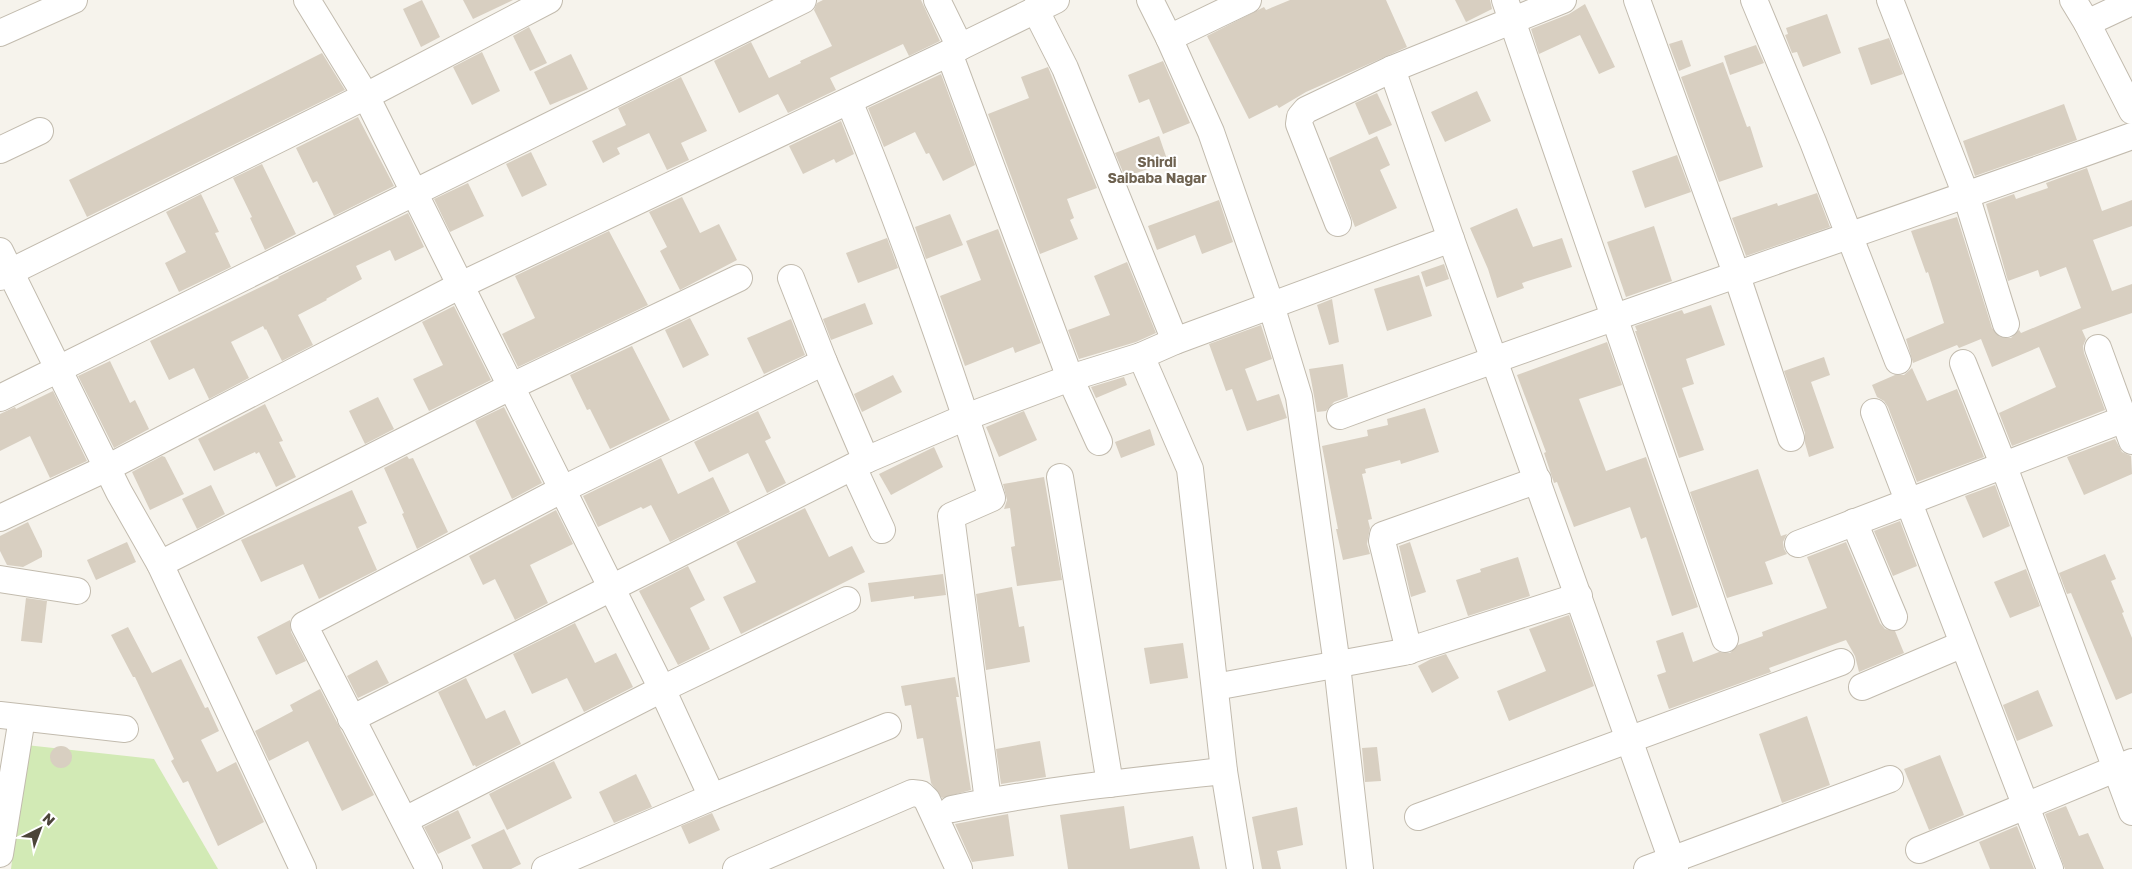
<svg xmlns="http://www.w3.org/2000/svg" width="2132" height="869" viewBox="0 0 2132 869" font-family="'Golos Text',sans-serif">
  <rect width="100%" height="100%" fill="#f6f3ec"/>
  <polygon fill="#d2eab5" points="26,745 154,759 218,869 11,869"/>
  <g fill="#d8cfc1">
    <polygon points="422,0 440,37 421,47 403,9"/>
    <polygon points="463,0 513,0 473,19"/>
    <polygon points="823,0 921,0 940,41 909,56 903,44 830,78 836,90 788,113 778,94 739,113 714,61 751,42 769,78 801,63 800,61 832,46 814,10 817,3"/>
    <polygon points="1290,0 1386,0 1407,47 1306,92 1279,108 1277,105 1249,119 1207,36 1264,7 1266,10"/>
    <polygon points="1455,0 1490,0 1492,9 1466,22"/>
    <polygon points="1585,4 1615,67 1599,74 1580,35 1539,54 1531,29 1569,14"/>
    <polygon points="1827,14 1841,53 1803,67 1797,52 1792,53 1785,35 1788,34 1786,28"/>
    <polygon points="529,27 547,63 530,71 513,36"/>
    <polygon points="1889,38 1903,74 1871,85 1858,48"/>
    <polygon points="1682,40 1691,66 1679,71 1669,44"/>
    <polygon points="1756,45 1764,63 1730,75 1724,56"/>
    <polygon points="482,52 500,91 472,105 453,67"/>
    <polygon points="322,53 345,90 87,217 69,180"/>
    <polygon points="571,54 588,89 550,105 534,72"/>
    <polygon points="1163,61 1190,123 1163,134 1149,99 1139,103 1128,75"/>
    <polygon points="1723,62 1747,127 1750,126 1763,167 1719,182 1681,77"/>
    <polygon points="1048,67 1097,188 1067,199 1074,218 1070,220 1078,239 1040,254 988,114 1029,98 1021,77"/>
    <polygon points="941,74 975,165 943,181 929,153 926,154 915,132 884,147 868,108"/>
    <polygon points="681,77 707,131 681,143 689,160 667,170 649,133 617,148 620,154 603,163 592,141 626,125 618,108"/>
    <polygon points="1477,91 1491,121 1445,142 1431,112"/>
    <polygon points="1377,93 1392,125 1369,135 1355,103"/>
    <polygon points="2064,104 2077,140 1975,176 1963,141"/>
    <polygon points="358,117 394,186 334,216 317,181 313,183 296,148"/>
    <polygon points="841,121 854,154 836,163 834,159 803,174 789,146"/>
    <polygon points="1159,136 1168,162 1125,177 1115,153"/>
    <polygon points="1377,136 1390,165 1380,170 1397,208 1355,227 1329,158"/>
    <polygon points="531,152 547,185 522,197 506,164"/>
    <polygon points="1677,155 1691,192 1645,208 1632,171"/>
    <polygon points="262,164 296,234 265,250 250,218 252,217 233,178"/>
    <polygon points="2087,168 2102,211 2132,200 2132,226 2093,240 2112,291 2132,284 2132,313 2082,330 2086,339 2083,346 2084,353 2105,410 2012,446 1999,413 2056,387 2039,347 1992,367 1981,339 1959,348 1957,345 1913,363 1906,339 1944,323 1928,272 1926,273 1911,231 1957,217 1992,328 2000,337 2011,338 2019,330 2021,333 2081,308 2066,267 2040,277 2038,270 2008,281 1986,204 2014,194 2016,199 2048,188 2046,183"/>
    <polygon points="468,183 484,216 450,232 434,199"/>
    <polygon points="1817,193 1830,227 1746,256 1732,218 1777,203 1778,206"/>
    <polygon points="201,194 219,232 215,233 231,267 179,292 165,263 186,252 166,212"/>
    <polygon points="682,197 700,233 719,224 737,260 680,290 660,251 667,247 649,212"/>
    <polygon points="1219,200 1233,242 1202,254 1195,235 1157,250 1148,226"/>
    <polygon points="1517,208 1533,247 1562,238 1572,267 1522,283 1524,288 1497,298 1488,269 1470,228"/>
    <polygon points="408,213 424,247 395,261 390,250 356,266 362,279 326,299 327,300 298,315 313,345 282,361 266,329 265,330 263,326 231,342 249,378 209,399 194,368 169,380 150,341 279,278 278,277"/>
    <polygon points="950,214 963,245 926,259 915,227"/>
    <polygon points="1654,226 1672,281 1626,297 1607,242"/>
    <polygon points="998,229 1041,343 1015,353 1013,347 965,366 940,296 981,280 966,241"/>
    <polygon points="609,231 648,305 518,367 502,334 535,318 515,276"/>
    <polygon points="887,238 898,268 858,283 846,253"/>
    <polygon points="1127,262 1156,333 1136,342 1079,359 1068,330 1110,315 1094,276"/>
    <polygon points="1444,264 1449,279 1426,287 1421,272"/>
    <polygon points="1419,275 1432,316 1387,331 1374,289"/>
    <polygon points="1332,299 1339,342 1329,345 1317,305"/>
    <polygon points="865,303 873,324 831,340 823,319"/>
    <polygon points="1711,305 1725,345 1686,359 1694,384 1682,388 1704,450 1679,458 1635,331 1637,331 1635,326 1682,310 1684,314"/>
    <polygon points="454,306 491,380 429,411 413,379 443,365 422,322"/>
    <polygon points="690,318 709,355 683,368 665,330"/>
    <polygon points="791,319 805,355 764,374 747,338"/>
    <polygon points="1261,325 1272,359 1245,369 1257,401 1279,394 1287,418 1247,431 1232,389 1226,391 1209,344"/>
    <polygon points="1607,342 1622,385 1579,399 1606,471 1646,457 1698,607 1672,616 1646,537 1641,539 1630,507 1574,527 1557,482 1554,483 1544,453 1546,452 1517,375"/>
    <polygon points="632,346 670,420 610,449 590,409 587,410 570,375"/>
    <polygon points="1824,357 1830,375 1811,382 1834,448 1809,457 1805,443 1805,433 1784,371"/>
    <polygon points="110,361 130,403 135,400 149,429 114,448 78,376"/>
    <polygon points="1343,364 1348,397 1334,402 1326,411 1317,412 1309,369"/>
    <polygon points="1912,368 1927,401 1957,389 1984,457 1917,482 1888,407 1884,401 1877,397 1872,385 1895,375 1904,375"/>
    <polygon points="893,375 902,392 862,412 854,394"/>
    <polygon points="1124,377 1127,385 1096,398 1091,387"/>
    <polygon points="53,391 87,461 50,478 30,436 0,451 0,414 15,407 16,409"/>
    <polygon points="378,397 394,429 365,444 349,411"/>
    <polygon points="265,404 283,441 279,442 296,477 276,487 259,452 256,454 255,452 214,471 198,439"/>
    <polygon points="504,407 542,483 512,499 475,421"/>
    <polygon points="1425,408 1439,452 1401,464 1400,460 1365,469 1366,473 1362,474 1372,519 1368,520 1370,528 1367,544 1370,554 1343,560 1336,529 1338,529 1322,446 1368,436 1367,430 1388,425 1387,419"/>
    <polygon points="758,411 771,438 765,441 786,483 767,493 748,453 709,472 694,442"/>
    <polygon points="1024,411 1037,440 999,457 986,427"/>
    <polygon points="1150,429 1155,445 1121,458 1115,442"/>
    <polygon points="2115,439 2122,452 2131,456 2132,474 2084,495 2067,457"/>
    <polygon points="934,447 943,467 891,495 879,474"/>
    <polygon points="162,456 165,457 184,494 150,510 132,472"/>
    <polygon points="407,456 409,459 413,458 448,532 417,549 402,514 404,513 384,468"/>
    <polygon points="661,458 678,494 713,477 730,512 670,542 651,505 643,509 641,507 598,527 583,496"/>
    <polygon points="1758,469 1781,536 1787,534 1783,542 1784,549 1787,554 1765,562 1773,584 1727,598 1690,492"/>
    <polygon points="1044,477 1062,580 1017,586 1011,547 1015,546 1010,508 1004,509 1007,500 1003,484"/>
    <polygon points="211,485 225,514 197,529 182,499"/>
    <polygon points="1995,485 2010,526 1983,538 1965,496"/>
    <polygon points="352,490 367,523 358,527 377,570 319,599 303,564 261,582 241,540"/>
    <polygon points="805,508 829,557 852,546 865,572 741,634 723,597 756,582 736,542"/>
    <polygon points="556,510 573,544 530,565 548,603 515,620 495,579 483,585 469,556"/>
    <polygon points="1900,521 1917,566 1893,576 1874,531"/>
    <polygon points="28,522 42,551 42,557 23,567 7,565 0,551 0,536"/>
    <polygon points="127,542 136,562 96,580 87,560"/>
    <polygon points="1410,542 1426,592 1411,597 1399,546"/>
    <polygon points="1846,542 1880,623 1885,629 1895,631 1904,653 1859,672 1855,656 1846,640 1769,668 1771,672 1669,709 1657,675 1666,672 1656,641 1683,632 1693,662 1719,652 1730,653 1738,645 1763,636 1762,632 1827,608 1807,557"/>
    <polygon points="2105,554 2116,579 2111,581 2124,612 2122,613 2132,638 2132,693 2116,700 2071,593 2067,594 2059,573"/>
    <polygon points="1518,557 1530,596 1468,616 1456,580 1481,572 1480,569"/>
    <polygon points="688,566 705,600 690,608 710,649 678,665 639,591"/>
    <polygon points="2026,569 2040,606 2010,618 1994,582"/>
    <polygon points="943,574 946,595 914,599 914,596 871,602 868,583"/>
    <polygon points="1012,587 1019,627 1024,626 1030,662 986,670 976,594"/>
    <polygon points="26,598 47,601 42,643 21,641"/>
    <polygon points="1569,615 1594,686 1509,721 1497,691 1546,671 1529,629"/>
    <polygon points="290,620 291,632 306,661 276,675 257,637"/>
    <polygon points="575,623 595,663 616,653 633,687 584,712 567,678 532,694 513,654"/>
    <polygon points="128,627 152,673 181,659 205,708 208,707 219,731 201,740 217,772 236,762 264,822 218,846 188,781 183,783 171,761 174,759 135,677 133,677 111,635"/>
    <polygon points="1183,643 1188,678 1150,684 1144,648"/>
    <polygon points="1446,654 1459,678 1432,693 1418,666 1431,659"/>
    <polygon points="377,660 389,683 358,698 347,676"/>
    <polygon points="955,677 959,697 956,697 971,790 942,798 931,783 923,738 917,739 911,705 905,706 901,686"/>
    <polygon points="466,678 486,719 505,710 521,744 476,767 475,765 473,766 438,692"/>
    <polygon points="320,689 374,795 342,811 308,741 269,761 255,731 293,711 290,705"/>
    <polygon points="2038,690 2053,726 2017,741 2003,705"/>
    <polygon points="1807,716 1830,785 1782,803 1759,734"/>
    <polygon points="1040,741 1046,777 1001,784 996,749"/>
    <circle cx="61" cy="757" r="11"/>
    <polygon points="1377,747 1381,781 1365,782 1362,748"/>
    <polygon points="1940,755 1964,815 1929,830 1904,769"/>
    <polygon points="554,761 572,798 507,830 489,794"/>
    <polygon points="636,774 652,807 614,823 599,792"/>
    <polygon points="1124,806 1130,849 1193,836 1200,869 1068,869 1060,815"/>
    <polygon points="2066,806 2079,836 2088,833 2104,869 2065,869 2045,814"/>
    <polygon points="1297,807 1303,845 1277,851 1281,869 1262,869 1252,817"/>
    <polygon points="458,810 471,838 438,854 424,827"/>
    <polygon points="712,813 720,830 689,844 681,826"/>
    <polygon points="1008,814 1014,856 972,862 955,824"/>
    <polygon points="2017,826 2034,869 1990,869 1979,842"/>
    <polygon points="504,829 521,864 511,869 483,869 471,845"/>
  </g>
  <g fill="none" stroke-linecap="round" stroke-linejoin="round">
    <g stroke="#c2bbae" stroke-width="28">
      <g id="minor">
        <polyline points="307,0 366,96 662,689 712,797"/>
        <polyline points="937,0 960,47 949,53 1070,378 1099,442"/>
        <polyline points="1150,0 1169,38 1211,132 1271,305 1299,397 1337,665 1360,869"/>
        <polyline points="1505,0 1725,639"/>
        <polyline points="1637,0 1737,276 1791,438"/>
        <polyline points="1754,0 1813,142 1898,361"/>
        <polyline points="1890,0 1966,195 2006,324"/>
        <polyline points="2073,0 2087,23 2132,111"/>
        <polyline points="1035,9 1065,68 1175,341"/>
        <polyline points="2087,23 2132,2"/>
        <polyline points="0,33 74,0"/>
        <polyline points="1169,38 1248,0"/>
        <polyline points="960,47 1056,0"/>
        <polyline points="1392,69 1451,239 1675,869"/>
        <path d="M849 101C903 231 949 364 992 498L951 516 988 801"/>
        <polyline points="0,150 40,131"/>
        <polyline points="1338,223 1299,124 1300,117 1306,110 1392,69 1563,0"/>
        <polyline points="0,251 119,492 160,564 303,869"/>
        <polyline points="0,277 366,96 549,0"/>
        <polyline points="791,278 824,362 866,460"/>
        <polyline points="2098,348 2132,441"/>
        <polyline points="1141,356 1190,469 1224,771 1240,869"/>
        <polyline points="1963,363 2003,464 2132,812"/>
        <polyline points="0,398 803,0"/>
        <polyline points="1874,412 2050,869"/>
        <path d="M1340 416C1603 318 1869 231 2132 136"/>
        <polyline points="853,467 882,530"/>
        <polyline points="1060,477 1110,784"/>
        <polyline points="0,518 107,468 461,285 949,53"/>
        <polyline points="1854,522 1894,617"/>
        <polyline points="1798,544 2132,416"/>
        <polyline points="160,564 512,386 739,278"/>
        <polyline points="0,579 77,591"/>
        <polyline points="1409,651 1382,541 1383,535 1538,480"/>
        <polyline points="1215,687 1404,652 1579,596"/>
        <polyline points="1862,687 1963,644"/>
        <polyline points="0,715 125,729"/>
        <polyline points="351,719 866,460 966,417 1070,378 1141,356 1175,341 1451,239"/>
        <path d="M952 809C1042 790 1133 781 1224 771"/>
        <polyline points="1418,817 1841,662"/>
        <polyline points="405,820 662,689 847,600"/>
        <polyline points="1919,850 2132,762"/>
        <polyline points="0,854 22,718"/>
        <polyline points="429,869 304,625 563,489 824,362"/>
        <polyline points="545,869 712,797 888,726"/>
        <polyline points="736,869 912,793 921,794 927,800 959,869"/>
        <polyline points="1647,869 1890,779"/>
      </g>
    </g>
    <use href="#minor" stroke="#fff" stroke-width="26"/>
  </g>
  <g text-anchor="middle" stroke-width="4.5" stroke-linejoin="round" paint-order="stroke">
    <g font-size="14" font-weight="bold" fill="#6e6250" stroke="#fff">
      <text x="1157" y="167">Shirdi<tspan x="1157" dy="16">Saibaba Nagar</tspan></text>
    </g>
  </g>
  <g transform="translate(40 829) rotate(42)" stroke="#ffffff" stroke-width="4" paint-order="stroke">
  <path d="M0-4L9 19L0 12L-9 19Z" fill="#4b4439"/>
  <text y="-8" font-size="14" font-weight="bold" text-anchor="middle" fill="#4b4439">N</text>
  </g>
</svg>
